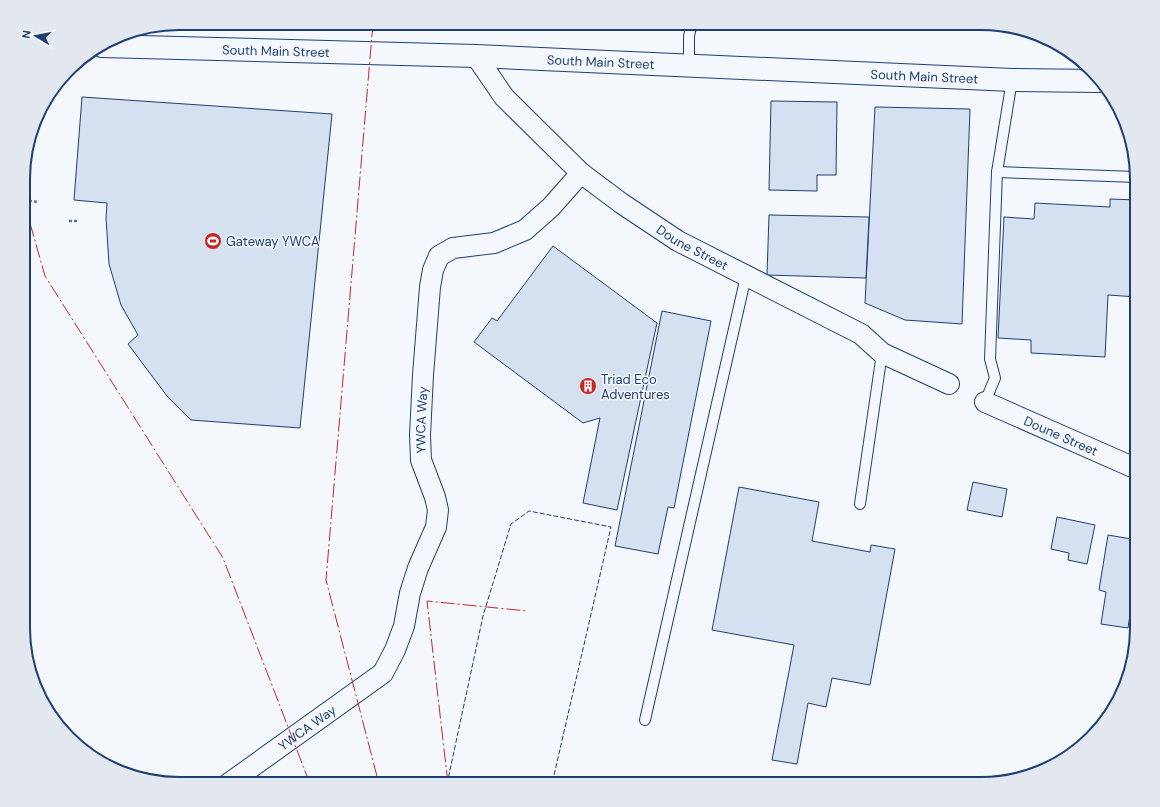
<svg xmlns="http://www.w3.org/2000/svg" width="1160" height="807" viewBox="0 0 1160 807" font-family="'DM Sans',sans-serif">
  <rect width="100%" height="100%" fill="#f4f7fb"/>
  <g fill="#d5e0f0" stroke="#1d3f73">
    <polygon points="82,97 332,114 300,428 191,420 167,396 128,344 138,335 121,305 109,264 106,218 107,203 74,200"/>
    <polygon points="771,101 837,102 836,175 817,175 817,191 769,190"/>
    <polygon points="875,107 970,109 962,324 905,320 865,303"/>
    <polygon points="1110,199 1137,200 1137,297 1108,295 1105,357 1031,353 1031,340 998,338 1004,217 1034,219 1035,203 1110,207"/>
    <polygon points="769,215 869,217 866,278 767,275"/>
    <polygon points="553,246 657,323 650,355 617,510 583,503 600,418 583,423 474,342 492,318 497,321"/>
    <polygon points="662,311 711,321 674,508 668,507 658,554 615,546"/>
    <polygon points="973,482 1007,489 1002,517 967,510"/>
    <polygon points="739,487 819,502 812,541 870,552 871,545 895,549 870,685 832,678 826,707 808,703 797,764 772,760 794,645 712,630"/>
    <polygon points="1057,517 1095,525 1087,564 1068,560 1069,553 1051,549"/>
    <polygon points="1108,535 1137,540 1137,574 1135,584 1137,584 1137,602 1132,601 1128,628 1101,624 1106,592 1099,590"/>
    <polygon points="561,778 590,784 560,784"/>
  </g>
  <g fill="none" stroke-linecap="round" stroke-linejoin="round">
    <g stroke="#1d3f73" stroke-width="12">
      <g id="lane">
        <polyline points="689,66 689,36 692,23"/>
        <polyline points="997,172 1137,177"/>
        <polyline points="985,402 995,378 990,359 997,172 1012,80"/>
        <polyline points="860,504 882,353"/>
        <polyline points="645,720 746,276"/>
      </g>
    </g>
    <g stroke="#1d3f73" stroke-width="22">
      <g id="street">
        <path id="s1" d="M476 56 504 97 581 173 621 203 678 241 861 334 882 353 949 384"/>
        <path id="s2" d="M985 402 1137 469"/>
        <path id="s3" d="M228 784 383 673 395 650 404 626 410 593 418 568 436 527 438 510 435 497 421 460 420 435 423 375 430 287 433 270 439 256 453 248 494 243 525 230 551 207 581 173"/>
      </g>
    </g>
    <g stroke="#1d3f73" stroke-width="24">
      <g id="primary">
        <path id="s4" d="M102 46 476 56 1012 80 1098 81"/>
      </g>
    </g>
    <g stroke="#5e769c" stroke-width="2.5" stroke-dasharray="3 2" stroke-linecap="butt">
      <polyline points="24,200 38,202"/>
      <polyline points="69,221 77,221"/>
    </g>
    <use href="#lane" stroke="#f4f7fb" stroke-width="10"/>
    <use href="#street" stroke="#f4f7fb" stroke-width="20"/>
    <use href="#primary" stroke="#f4f7fb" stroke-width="22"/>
    <polyline stroke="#1d3f73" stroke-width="1" stroke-dasharray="5 2" stroke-linecap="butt" points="447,784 483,616 511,524 529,511 611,527 552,784"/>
    <g stroke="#c62828" stroke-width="1" stroke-dasharray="14 3 2 3" stroke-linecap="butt">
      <polyline points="373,23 326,580 379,784"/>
      <polyline points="24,202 45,276 223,558 310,784"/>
      <polyline points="448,784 427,601 527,611"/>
    </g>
  </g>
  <defs>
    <g id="stadium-disc" transform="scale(0.9)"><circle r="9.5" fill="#c62828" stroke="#f4f7fb"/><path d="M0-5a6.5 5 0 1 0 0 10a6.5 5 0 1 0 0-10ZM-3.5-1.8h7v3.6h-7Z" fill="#fff"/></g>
    <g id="building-disc" transform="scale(0.9)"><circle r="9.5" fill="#c62828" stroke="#f4f7fb"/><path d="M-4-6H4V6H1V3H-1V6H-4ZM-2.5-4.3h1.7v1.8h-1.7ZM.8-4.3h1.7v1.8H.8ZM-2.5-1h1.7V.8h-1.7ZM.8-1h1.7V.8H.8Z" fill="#fff"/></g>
  </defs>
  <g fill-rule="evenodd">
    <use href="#stadium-disc" x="213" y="241"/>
    <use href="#building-disc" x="588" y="386"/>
  </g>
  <g text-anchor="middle" stroke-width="3" stroke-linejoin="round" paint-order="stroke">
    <g font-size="13" fill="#1d3f73" stroke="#f4f7fb">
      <text dy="5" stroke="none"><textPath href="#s4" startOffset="174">South Main Street</textPath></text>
      <text dy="5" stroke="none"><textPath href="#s4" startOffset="499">South Main Street</textPath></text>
      <text dy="5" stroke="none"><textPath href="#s4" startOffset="823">South Main Street</textPath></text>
      <text dy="5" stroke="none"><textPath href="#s1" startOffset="292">Doune Street</textPath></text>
      <text dy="5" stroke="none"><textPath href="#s3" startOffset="457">YWCA Way</textPath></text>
      <text dy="5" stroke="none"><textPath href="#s2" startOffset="83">Doune Street</textPath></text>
      <text dy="5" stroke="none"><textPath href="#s3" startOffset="97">YWCA Way</textPath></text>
    </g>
    <g font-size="13" fill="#1d3f73" stroke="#f4f7fb" text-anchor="start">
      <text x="226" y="246">Gateway YWCA</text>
      <text x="601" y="384">Triad Eco<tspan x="601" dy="15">Adventures</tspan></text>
    </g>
  </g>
  <path d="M0 0H1160V807H0ZM179 30H981A149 149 0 0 1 1130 179V628A149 149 0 0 1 981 777H179A149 149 0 0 1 30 628V179A149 149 0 0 1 179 30Z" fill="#e3e8f0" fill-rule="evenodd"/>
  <path fill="none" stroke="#1d3f73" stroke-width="2" d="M179 30H981A149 149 0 0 1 1130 179V628A149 149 0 0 1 981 777H179A149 149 0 0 1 30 628V179A149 149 0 0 1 179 30Z"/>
  <g transform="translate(36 36) rotate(280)" stroke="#f4f7fb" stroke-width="3" paint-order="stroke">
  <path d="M0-3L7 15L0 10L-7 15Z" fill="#1d3f73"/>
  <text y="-6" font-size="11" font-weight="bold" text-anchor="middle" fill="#1d3f73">N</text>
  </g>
</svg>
